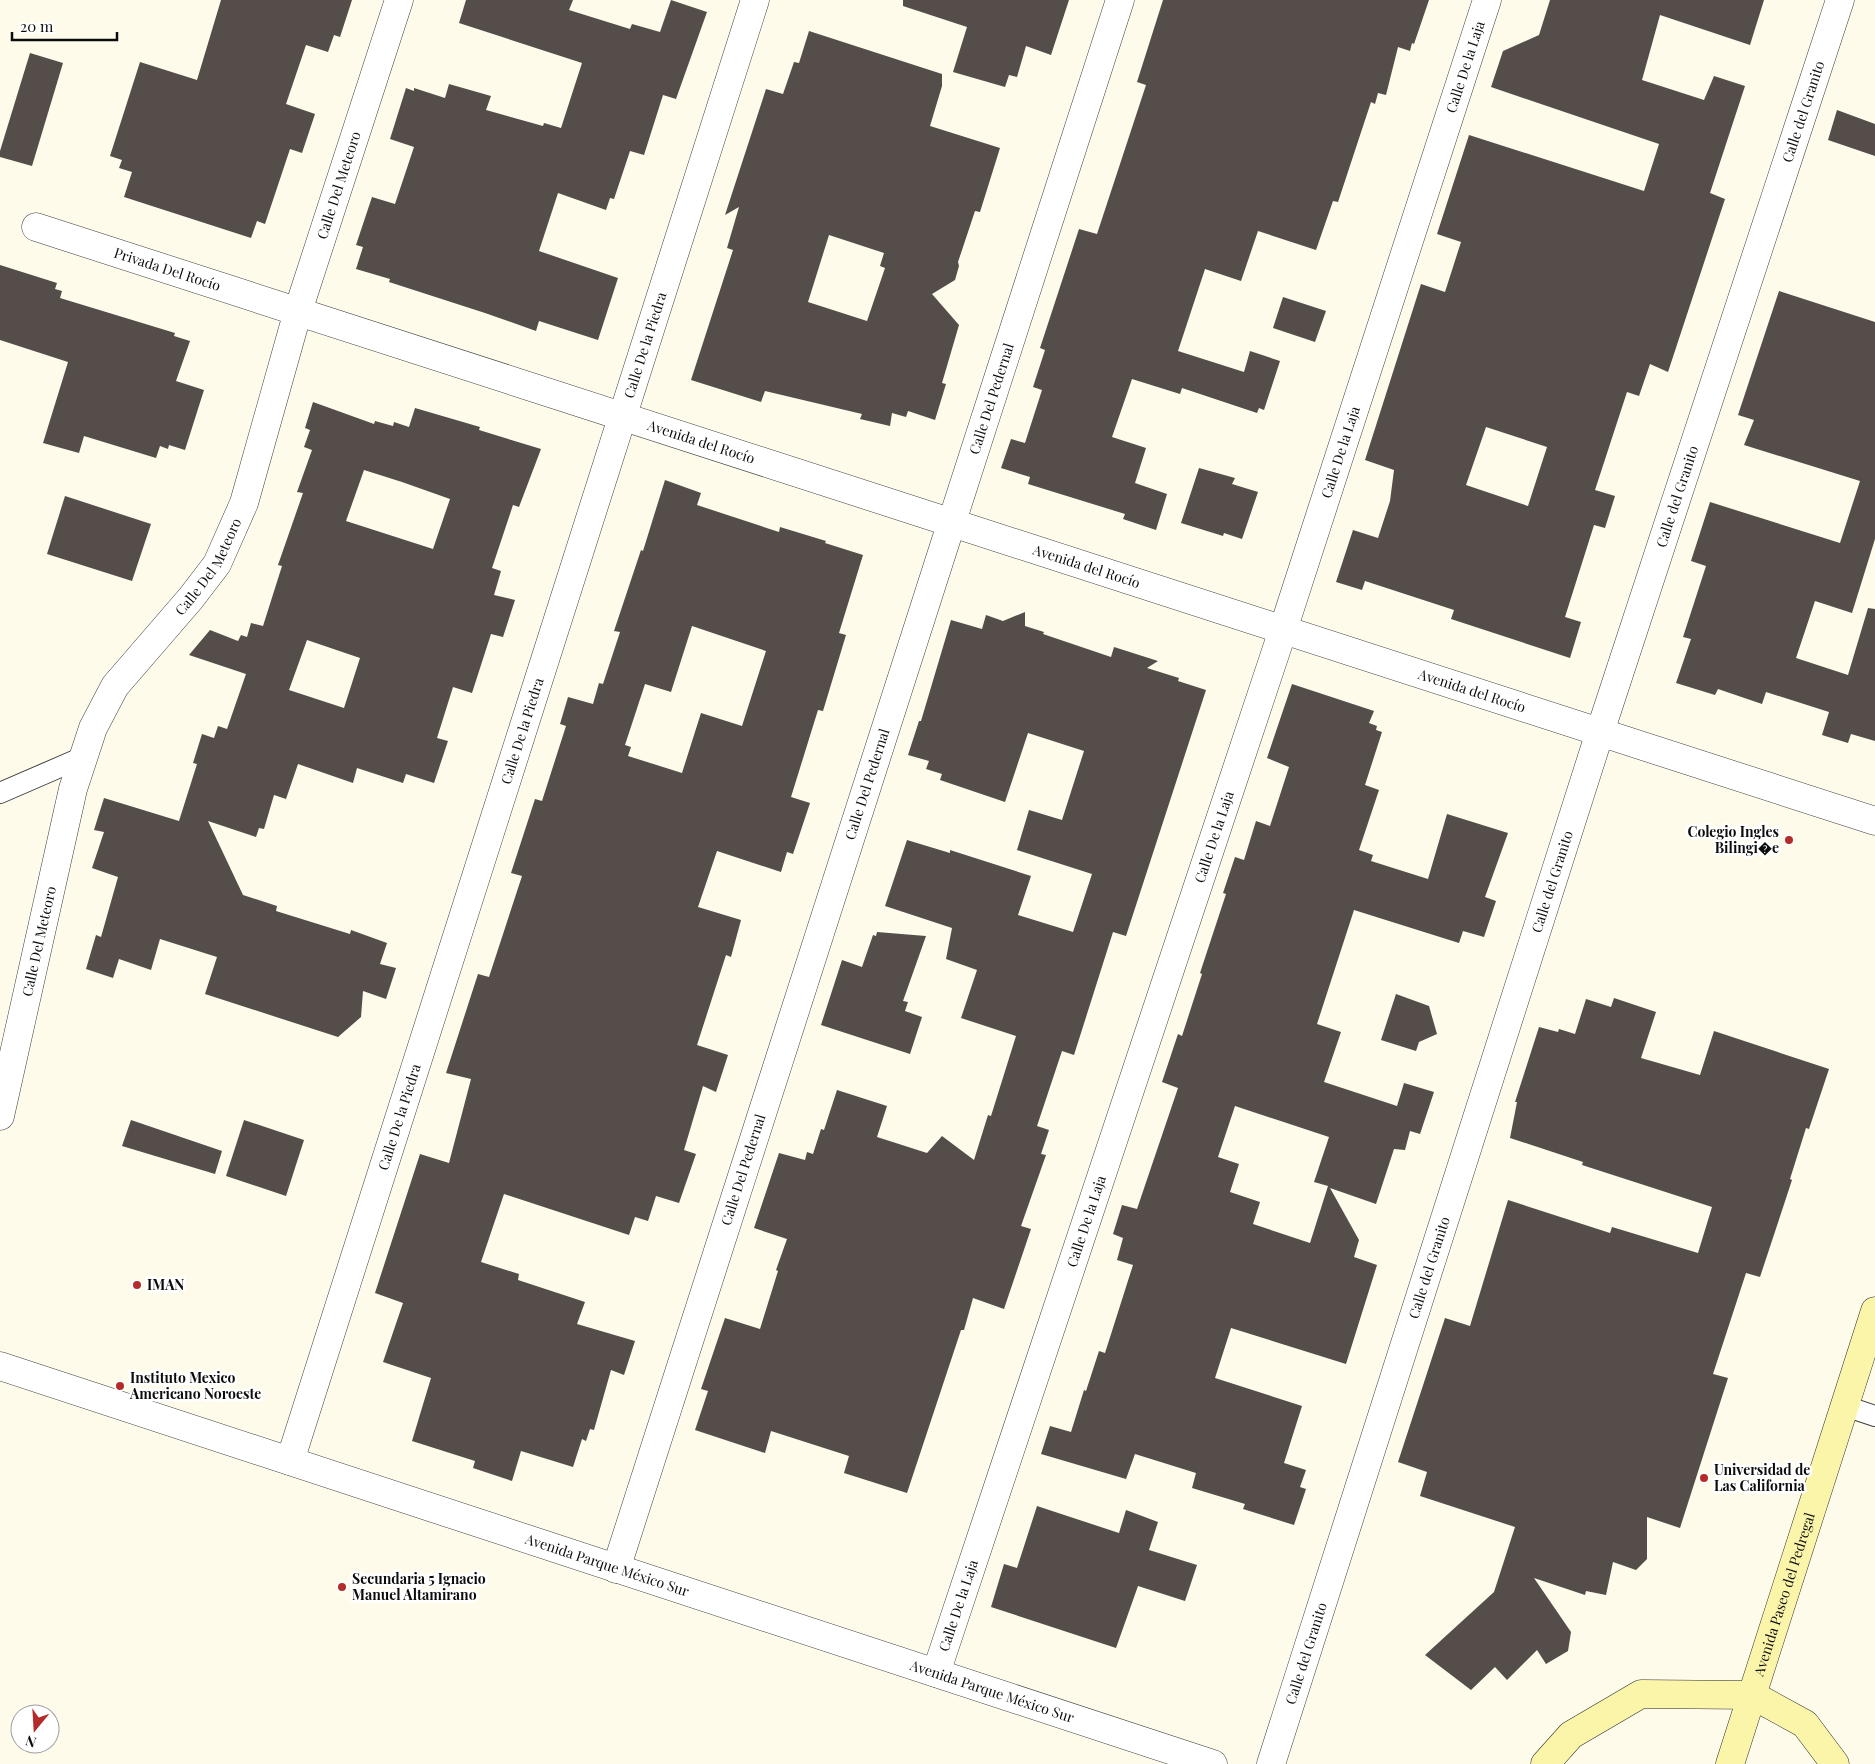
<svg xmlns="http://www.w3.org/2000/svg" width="1875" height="1764" viewBox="0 0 1875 1764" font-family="'Playfair Display',serif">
  <rect width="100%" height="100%" fill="#fefbeb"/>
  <g fill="#544d49" fill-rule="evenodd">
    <polygon points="221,0 352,0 340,37 334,35 328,52 306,45 286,104 315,114 302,153 290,149 265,224 257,221 251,238 124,197 132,172 119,168 122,160 110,156 140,62 197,80"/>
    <polygon points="466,0 573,0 569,10 630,29 632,24 660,32 671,0 707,12 676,99 663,95 644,155 630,151 614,199 610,198 606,210 558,193 539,251 618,278 598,340 539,321 536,331 485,313 389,282 390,279 356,269 363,247 356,245 372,197 395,204 414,147 390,139 406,88 414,91 414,88 445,98 449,84 491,96 486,110 543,126 544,123 561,128 582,63 459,23"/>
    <polygon points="903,0 1069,0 1051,55 1026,46 1017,77 1009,75 1005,87 953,72 967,27 903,6"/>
    <polygon points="1163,0 1429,0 1414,44 1412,43 1410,51 1398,47 1386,95 1378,93 1375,104 1371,102 1338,202 1333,201 1316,250 1258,231 1241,281 1205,269 1178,351 1244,372 1250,351 1280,361 1264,410 1259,408 1257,413 1182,388 1180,394 1132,379 1112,437 1146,448 1135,483 1167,494 1156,530 1123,519 1125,514 1028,484 1030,477 1001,468 1011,439 1025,443 1042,390 1033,387 1045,350 1040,348 1079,229 1097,234 1146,85 1137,82"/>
    <path d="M1550 0H1764L1750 45 1660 15 1642 80 1704 100 1714 76 1745 86 1710 193 1725 199 1668 372 1650 364 1639 396 1627 392 1595 490 1615 496 1605 528 1594 525 1565 617 1581 622 1570 658 1451 619 1454 610 1365 581 1362 590 1336 582 1353 530 1378 538 1390 501 1394 470 1365 460 1421 284 1445 292 1461 242 1437 234 1469 135 1644 191 1659 144 1491 87 1503 51 1539 35ZM1486 427 1547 447 1528 506 1466 485Z"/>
    <path d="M809 31 942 74V86L930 126 1000 148 980 212 975 211 958 262 959 266 955 280 932 294 959 325 942 383 946 384 935 420 908 411 906 417 892 413 890 426 860 419 862 414 765 391 761 402 691 380 733 250 727 248 739 207 725 215 766 89 783 94 794 62 799 63ZM829 235 884 253 880 266 885 268 867 321 808 302Z"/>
    <polygon points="30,53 63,63 32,166 0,157 0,151"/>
    <polygon points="1837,110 1875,124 1875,156 1828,140"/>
    <polygon points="0,265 57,283 55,289 62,291 60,298 175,333 174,336 190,341 176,381 204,390 185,450 169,445 168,449 160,446 156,458 84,436 79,453 43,443 68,362 0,340"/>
    <polygon points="1779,291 1875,322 1875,539 1852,613 1815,601 1796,658 1848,675 1868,608 1875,609 1875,741 1851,734 1848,743 1822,735 1829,712 1766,692 1762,704 1718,689 1715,695 1676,683 1691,639 1683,637 1706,566 1691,561 1710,502 1840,543 1860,481 1744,445 1754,420 1738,415"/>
    <polygon points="1283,297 1326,311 1315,342 1273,328"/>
    <path d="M313 402 374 424 375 421 393 426 394 422 409 427 415 408 480 427 479 430 541 449 519 507 513 505 492 568 501 571 494 595 515 600 503 637 491 634 472 693 453 687 437 738 448 741 434 783 406 774 403 783 357 768 353 783 298 764 286 799 274 795 264 829 259 828 256 837 208 821 243 895 277 906 276 911 350 934 351 930 387 943 380 964 396 968 386 999 363 991 361 1017 338 1037 205 994 217 957 160 939 151 970 119 959 113 978 86 969 96 935 101 937 118 877 92 868 104 832 94 830 104 798 179 821 197 764 193 763 202 734 214 738 218 726 227 729 246 674 189 655 210 630 238 641 241 635 247 637 251 623 263 626 282 566 278 565 303 493 297 492 312 450 304 447 310 430 305 428ZM364 470 402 482 450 499 433 549 346 521ZM307 640 360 658 344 708 289 690Z"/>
    <polygon points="1199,468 1235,478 1232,484 1258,492 1242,539 1224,533 1223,536 1181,523"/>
    <path d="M665 480 701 493 697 505 779 532 780 527 826 541 825 543 863 555 839 633 846 635 823 711 818 710 791 797 810 803 793 854 787 852 781 872 717 851 698 907 741 920 731 957 726 955 697 1045 728 1055 716 1092 703 1086 684 1150 696 1154 679 1203 656 1196 648 1221 635 1217 629 1235 504 1194 481 1262 519 1274 518 1280 585 1302 577 1324 635 1341 624 1375 611 1370 594 1430 590 1429 586 1441 582 1439 573 1467 521 1451 512 1481 473 1468 475 1461 412 1441 431 1378 383 1362 403 1303 375 1293 420 1154 449 1163 471 1079 446 1073 478 974 489 977 522 876 511 873 535 799 542 801 566 726 560 724 568 697 593 704 599 683 603 684 620 632 614 631 641 550 643 551ZM692 626 766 651 742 726 701 713 682 773 628 756 631 747 625 745 645 684 671 692Z"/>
    <polygon points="65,496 151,524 132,581 47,554"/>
    <polygon points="1025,612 1025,626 1044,632 1043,634 1111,657 1114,647 1158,661 1147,668 1179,678 1178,681 1206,690 1126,936 1113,932 1074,1055 1062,1051 1037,1126 1049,1130 1041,1154 1046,1155 1021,1226 1031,1229 1004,1309 973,1298 964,1330 961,1330 907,1493 844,1473 849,1456 771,1431 765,1453 695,1430 708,1391 701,1389 725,1318 760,1329 778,1271 776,1270 787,1239 754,1228 779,1153 805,1160 807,1152 813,1154 821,1129 824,1130 837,1090 887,1106 877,1137 927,1153 942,1136 974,1160 988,1115 991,1116 1016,1036 961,1018 977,970 946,959 952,928 885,906 907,840 950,853 950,850 1031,876 1018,915 1073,932 1092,874 1017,850 1029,810 1062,820 1084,751 1028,733 1005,802 940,780 942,774 926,769 929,761 908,755 919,721 921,721 951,620 982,629 986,615 1003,621"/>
    <path d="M1292 684 1374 711 1369 723 1377 726 1376 730 1382 732 1365 785 1379 790 1359 850 1373 855 1371 861 1428 879 1447 814 1508 833 1485 897 1496 901 1484 937 1463 931 1459 943 1354 910 1317 1024 1341 1032 1324 1082 1397 1106 1404 1083 1434 1092 1420 1134 1410 1131 1405 1150 1394 1149 1376 1204 1330 1188 1359 1240 1354 1257 1377 1265 1346 1364 1231 1328 1215 1378 1302 1406 1284 1463 1306 1470 1300 1487 1306 1489 1294 1525 1243 1509 1245 1504 1192 1488 1196 1473 1135 1454 1126 1479 1041 1454 1050 1426 1071 1432 1084 1390 1086 1391 1099 1351 1105 1353 1133 1265 1117 1260 1123 1238 1113 1234 1122 1205 1137 1209 1178 1088 1162 1082 1178 1034 1182 1036 1202 974 1200 973 1226 894 1223 893 1235 857 1244 860 1256 821 1270 826 1289 767 1267 758ZM1235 1106 1329 1137 1314 1182 1328 1186 1310 1243 1253 1224 1260 1202 1230 1192 1239 1164 1218 1157Z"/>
    <polygon points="877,932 926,936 903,1001 908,1002 905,1011 922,1017 910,1054 821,1025 842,960 862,967 873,935 876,936"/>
    <polygon points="1396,994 1429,1006 1437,1034 1419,1042 1416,1051 1381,1040"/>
    <polygon points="1614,998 1656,1012 1641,1058 1700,1075 1714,1031 1829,1069 1809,1129 1806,1128 1790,1179 1792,1180 1760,1277 1746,1273 1713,1374 1728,1378 1680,1528 1647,1517 1647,1559 1636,1570 1613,1562 1606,1595 1586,1591 1585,1595 1534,1578 1571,1632 1568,1651 1546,1664 1537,1650 1507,1680 1495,1667 1471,1690 1425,1655 1494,1592 1515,1527 1420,1496 1427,1472 1398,1462 1445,1318 1470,1326 1508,1200 1610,1233 1612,1227 1698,1253 1712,1207 1582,1165 1583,1162 1510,1138 1517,1102 1515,1102 1539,1027 1558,1032 1559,1029 1575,1034 1586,999 1611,1007"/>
    <polygon points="131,1120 222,1151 215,1174 122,1146"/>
    <polygon points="244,1120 304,1140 286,1196 226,1176"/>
    <polygon points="1037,1506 1119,1533 1126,1510 1158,1522 1149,1550 1197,1565 1185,1601 1138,1586 1116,1648 991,1607 1004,1564 1017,1568"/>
  </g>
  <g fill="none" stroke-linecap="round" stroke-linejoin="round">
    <g stroke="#3f3f3f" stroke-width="22">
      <g id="lane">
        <polyline points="0,793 83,757"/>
        <polyline points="1845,1406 1875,1416"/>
      </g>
    </g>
    <g stroke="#3f3f3f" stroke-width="29">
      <g id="street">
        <path id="s1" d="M36 227 1875 821"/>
        <path id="s2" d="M0 1116 73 789 93 728 115 686 191 598 217 564 244 503 298 311 399 0"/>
        <path id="s3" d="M0 1366 1213 1764"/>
        <path id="s4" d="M290 1461 755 0"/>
        <path id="s5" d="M616 1569C782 1045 952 523 1120 0"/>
        <path id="s6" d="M936 1673 1283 630 1487 0"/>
        <path id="s7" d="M1271 1764 1600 732 1840 0"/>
      </g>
    </g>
    <g stroke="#2e2e2e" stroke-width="29">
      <g id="secondary">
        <polyline points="1545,1764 1571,1735 1641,1694 1752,1695 1805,1724 1835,1764"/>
        <path id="s8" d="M1730 1764 1875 1311"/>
      </g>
    </g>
    <use href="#lane" stroke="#fff" stroke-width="20"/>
    <use href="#street" stroke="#fff" stroke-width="28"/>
    <use href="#secondary" stroke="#fbf5aa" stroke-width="28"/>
  </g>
  <g fill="#b42b2c" stroke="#fff" stroke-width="2">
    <circle cx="1789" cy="840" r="5"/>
    <circle cx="137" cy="1285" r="5"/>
    <circle cx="120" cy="1386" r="5"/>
    <circle cx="1704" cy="1478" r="5"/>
    <circle cx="342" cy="1587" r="5"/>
  </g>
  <g text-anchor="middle" stroke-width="5" stroke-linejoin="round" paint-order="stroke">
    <g font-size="14" fill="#0c0c0c" stroke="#fff">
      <text dy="5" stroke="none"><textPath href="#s6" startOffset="1691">Calle De la Laja</textPath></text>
      <text dy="5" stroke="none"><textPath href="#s7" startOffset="1736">Calle del Granito</textPath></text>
      <text dy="5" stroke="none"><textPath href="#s2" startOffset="1004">Calle Del Meteoro</textPath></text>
      <text dy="5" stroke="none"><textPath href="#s1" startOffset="138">Privada Del Rocío</textPath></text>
      <text dy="5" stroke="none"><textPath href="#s4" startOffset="1171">Calle De la Piedra</textPath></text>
      <text dy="5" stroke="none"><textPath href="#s5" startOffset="1229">Calle Del Pedernal</textPath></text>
      <text dy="5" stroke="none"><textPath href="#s1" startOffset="699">Avenida del Rocío</textPath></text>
      <text dy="5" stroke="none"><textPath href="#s6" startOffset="1286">Calle De la Laja</textPath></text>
      <text dy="5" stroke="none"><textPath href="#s7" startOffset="1331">Calle del Granito</textPath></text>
      <text dy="5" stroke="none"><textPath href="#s2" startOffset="599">Calle Del Meteoro</textPath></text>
      <text dy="5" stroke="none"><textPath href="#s1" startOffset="1104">Avenida del Rocío</textPath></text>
      <text dy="5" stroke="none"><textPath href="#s1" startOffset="1509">Avenida del Rocío</textPath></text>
      <text dy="5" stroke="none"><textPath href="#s4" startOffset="766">Calle De la Piedra</textPath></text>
      <text dy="5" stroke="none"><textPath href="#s5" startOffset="824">Calle Del Pedernal</textPath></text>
      <text dy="5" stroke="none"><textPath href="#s6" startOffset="881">Calle De la Laja</textPath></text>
      <text dy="5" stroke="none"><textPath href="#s7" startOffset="926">Calle del Granito</textPath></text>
      <text dy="5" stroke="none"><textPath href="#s2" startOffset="179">Calle Del Meteoro</textPath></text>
      <text dy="5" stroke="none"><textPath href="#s4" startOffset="361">Calle De la Piedra</textPath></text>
      <text dy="5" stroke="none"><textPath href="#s5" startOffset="419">Calle Del Pedernal</textPath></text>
      <text dy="5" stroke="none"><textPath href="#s6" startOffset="476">Calle De la Laja</textPath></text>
      <text dy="5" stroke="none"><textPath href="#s7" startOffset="521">Calle del Granito</textPath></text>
      <text dy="5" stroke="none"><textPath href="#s3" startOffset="639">Avenida Parque México Sur</textPath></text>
      <text dy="5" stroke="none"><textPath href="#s8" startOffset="178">Avenida Paseo del Pedregal</textPath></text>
      <text dy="5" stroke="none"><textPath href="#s6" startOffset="71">Calle De la Laja</textPath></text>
      <text dy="5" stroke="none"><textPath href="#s7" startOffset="116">Calle del Granito</textPath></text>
      <text dy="5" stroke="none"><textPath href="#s3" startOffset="1044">Avenida Parque México Sur</textPath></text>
    </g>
    <g font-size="14" font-weight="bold" fill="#0c0c0c" stroke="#fff" text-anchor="start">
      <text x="1779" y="837" text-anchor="end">Colegio Ingles<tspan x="1779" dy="16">Bilingi�e</tspan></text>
      <text x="147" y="1290">IMAN</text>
      <text x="130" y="1383">Instituto Mexico<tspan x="130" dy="16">Americano Noroeste</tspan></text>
      <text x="1714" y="1475">Universidad de<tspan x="1714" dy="16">Las California</tspan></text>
      <text x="352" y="1584">Secundaria 5 Ignacio<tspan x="352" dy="16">Manuel Altamirano</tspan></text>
    </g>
  </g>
  <g transform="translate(35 1729) rotate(198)"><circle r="24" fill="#ffffff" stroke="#9e9e9e"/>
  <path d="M0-4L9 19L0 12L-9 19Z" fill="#b42b2c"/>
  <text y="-8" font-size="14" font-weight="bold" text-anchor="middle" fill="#0c0c0c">N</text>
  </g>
  <path d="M12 32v8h105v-8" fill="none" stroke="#0c0c0c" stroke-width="2.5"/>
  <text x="20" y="32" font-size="15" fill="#0c0c0c" stroke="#ffffff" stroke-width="4" paint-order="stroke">20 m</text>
</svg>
